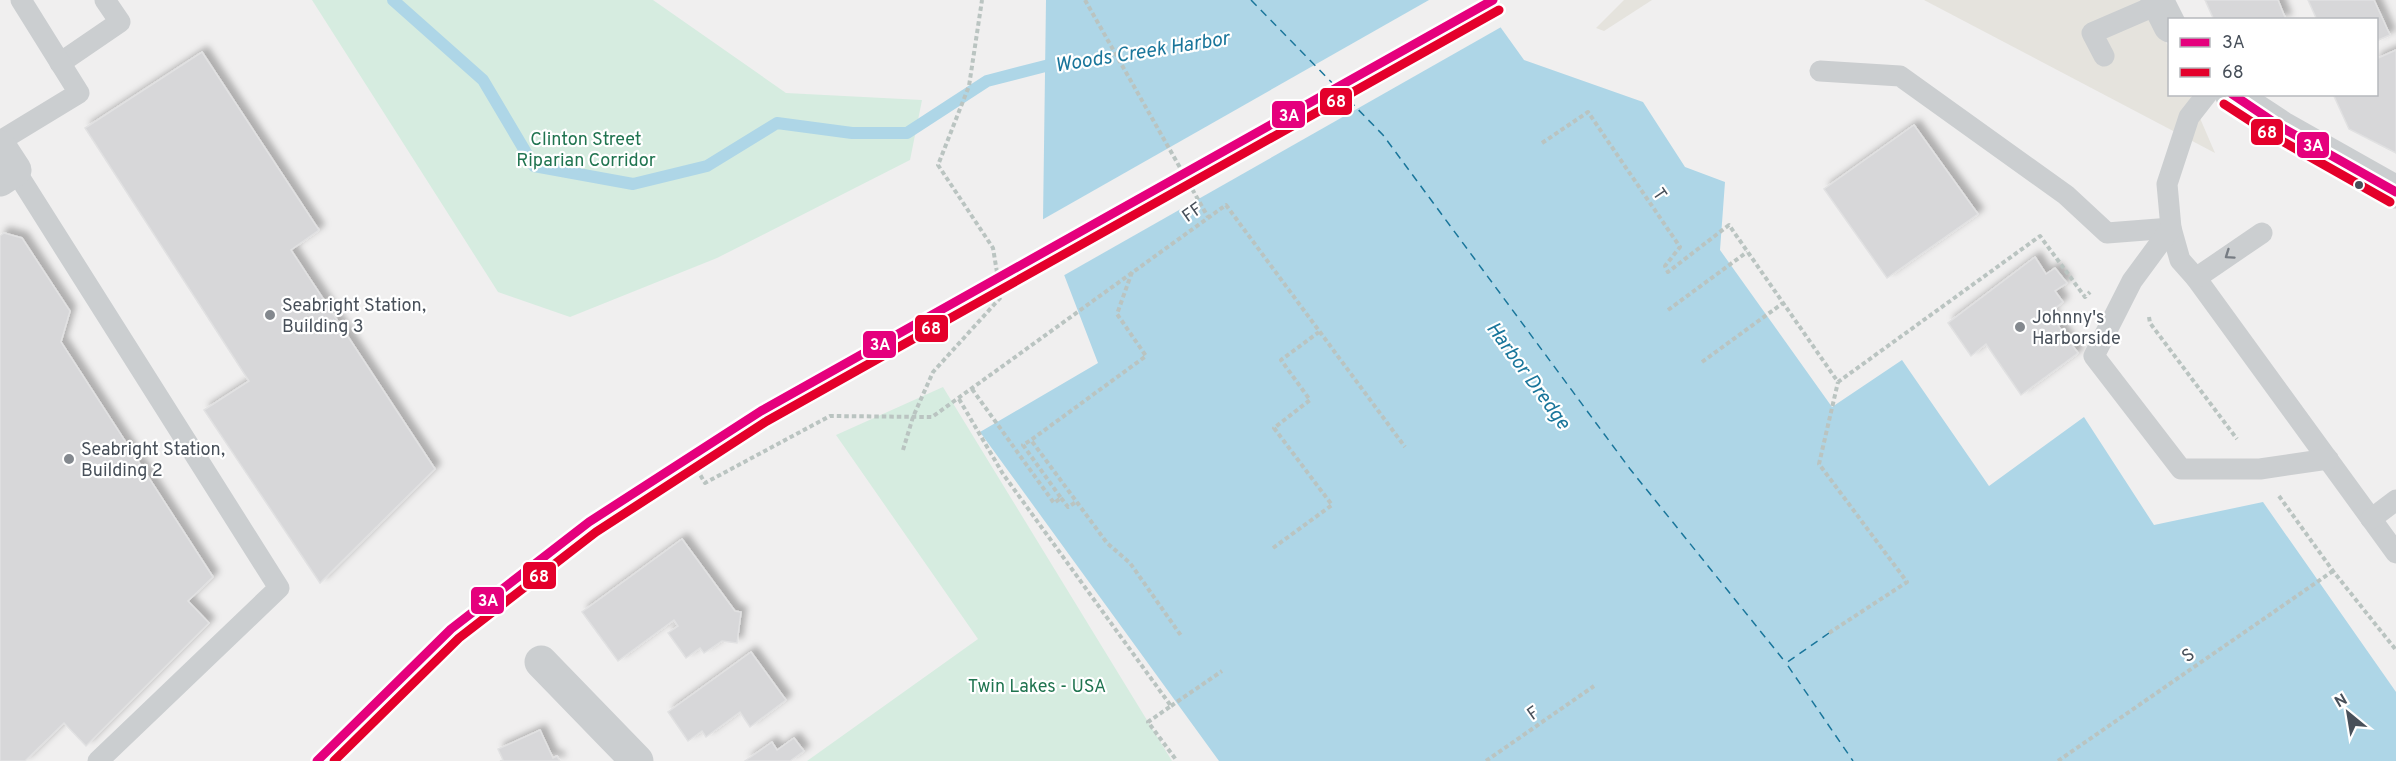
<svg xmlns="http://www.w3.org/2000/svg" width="2396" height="761" viewBox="0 0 2396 761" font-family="Overpass,sans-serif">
  <defs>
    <filter id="shadow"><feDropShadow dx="5.5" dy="-5.5" stdDeviation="3" flood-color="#0004"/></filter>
  </defs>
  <rect width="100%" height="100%" fill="#f0efef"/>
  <g fill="#e5e3dd">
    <polygon points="1624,0 1652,0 1604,31 1596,28"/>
    <polygon points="1924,0 2148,0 2169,49 2170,94 2190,95 2215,153"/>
  </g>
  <g fill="#d6ece0">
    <polygon points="312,0 653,0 786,93 922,100 910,160 717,258 570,317 498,292"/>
    <polygon points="943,387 1172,761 807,761 978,639 836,435"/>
  </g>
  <polygon fill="#aed6e7" points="1046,0 1481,0 1524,60 1643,102 1685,167 1725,182 1720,250 1832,407 1902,360 1989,486 2084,417 2154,525 2263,502 2396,692 2396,761 1219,761 980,432 1098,363 1043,220"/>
  <polygon fill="#f0efef" points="1429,0 1484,0 1503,26 1061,277 1040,221"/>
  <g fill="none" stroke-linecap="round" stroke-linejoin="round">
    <polyline stroke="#aed6e7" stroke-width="12" points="393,0 483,80 534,166 633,184 707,166 777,123 852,133 907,133 987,81 1061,62"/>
    <g stroke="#1a769b" stroke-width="1.5" stroke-dasharray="8 6" stroke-linecap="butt">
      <polyline points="1251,0 1383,135 1630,469 1786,663"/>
      <polyline points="1829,633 1786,663 1853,761"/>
    </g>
  </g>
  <g fill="#d7d7d9" stroke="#e1e1e2" stroke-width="1.5" filter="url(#shadow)">
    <polygon points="2205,0 2278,0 2286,20 2214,20"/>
    <polygon points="2308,0 2374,0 2390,35 2376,41 2376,20 2317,20"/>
    <polygon points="2396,50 2396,153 2349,129 2333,94 2376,94 2376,59"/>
    <polygon points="202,52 319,230 291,250 435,469 320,583 204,410 249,381 85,128"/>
    <polygon points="1914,125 1978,214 1887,278 1824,189"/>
    <polygon points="4,233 22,238 70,311 61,342 213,577 188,601 209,623 86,746 64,723 25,761 0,761 0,236"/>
    <polygon points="2035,257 2046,274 2055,268 2067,283 2055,291 2063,302 2049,313 2078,353 2021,395 1986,344 1971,356 1948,323"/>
    <polygon points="682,539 735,611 741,612 737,643 722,641 704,653 700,648 686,658 668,633 678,626 674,620 618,661 582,612"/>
    <polygon points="751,652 786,700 750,727 740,712 706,737 702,731 688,741 668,712"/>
    <polygon points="540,730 553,758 557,756 560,761 500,761 503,760 498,749"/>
    <polygon points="794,738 804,751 790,761 745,761 772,742 777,750"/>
  </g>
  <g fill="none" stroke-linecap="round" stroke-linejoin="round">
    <g stroke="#bac4c1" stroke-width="4" stroke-dasharray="4.5 3" stroke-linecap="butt">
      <polyline points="1085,0 1208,217"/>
      <polyline points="1542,143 1588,112 1680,247 1665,266 1668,272 1729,225 1838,382 2040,236 2085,297 2090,292"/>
      <polyline points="1132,272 1117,314 1146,356 1031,440 1107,543 1130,563 1182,637"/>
      <polyline points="1668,310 1747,252"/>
      <polyline points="2051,316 2083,313"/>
      <polyline points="2149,317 2150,323 2237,439"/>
      <polyline points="1702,362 1783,303"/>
      <polyline points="972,389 1054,503 1061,498 1023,445 1031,440"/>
      <polyline points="959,399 1003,474 1171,706 1148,722 1177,761"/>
      <polyline points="903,450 913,417 933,372 1001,297 993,248 938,165 969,86 982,0"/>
      <polyline points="689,456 705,483 830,416 932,417 1226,205 1405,447"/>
      <polyline points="2279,496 2333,571 2396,650"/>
      <polyline points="1061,498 1068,507 1076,502"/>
      <polyline points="1273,548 1332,505 1274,428 1310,400 1281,360 1319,332"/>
      <polyline points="1829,633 1907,582 1819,464 1838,382"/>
      <polyline points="1171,706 1222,671"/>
      <polyline points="1486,761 1594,686"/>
      <polyline points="2058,761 2333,571"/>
    </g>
    <g stroke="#cbced0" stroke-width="21">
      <polyline points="2104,56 2092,33 2159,4"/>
      <polyline points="60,63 120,22 105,0"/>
      <polyline points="1820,71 1900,76 2066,195 2107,233 2171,228 2180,260 2196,278 2396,553"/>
      <polyline points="2207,94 2189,117 2167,184 2171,228 2132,281 2094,356 2181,469 2260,469 2328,459"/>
      <polyline points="0,141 79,93 21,0"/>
      <polyline points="15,170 279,588 98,761"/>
      <polyline points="2196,278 2262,233"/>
      <polyline points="2371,519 2396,500"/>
    </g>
    <g stroke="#cbced0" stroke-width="33">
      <polyline points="0,147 15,170 0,180"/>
      <polyline points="541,662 637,761"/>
    </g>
    <g stroke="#cbced0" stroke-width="33">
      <polyline points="2157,0 2170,26"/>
      <polyline points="2231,94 2281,127 2396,192"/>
    </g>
    <g stroke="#fff" stroke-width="14">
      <g id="bus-1">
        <polyline points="2232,94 2281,127 2396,192"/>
        <polyline points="317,761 451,629 589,522 761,411 1493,0"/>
      </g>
    </g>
    <g stroke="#fff" stroke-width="14">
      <g id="bus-2">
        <polyline points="2224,104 2275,137 2390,202"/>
        <polyline points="334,761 459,638 596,532 767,421 1499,10"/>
      </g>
    </g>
    <use href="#bus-1" stroke="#e5007d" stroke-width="9"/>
    <use href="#bus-2" stroke="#e4002b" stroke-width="9"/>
  </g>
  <defs><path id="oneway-chevron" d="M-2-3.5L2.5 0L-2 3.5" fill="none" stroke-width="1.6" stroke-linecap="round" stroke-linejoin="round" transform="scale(1.5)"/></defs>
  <use stroke="#767c83" href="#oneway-chevron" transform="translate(2229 255) rotate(145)"/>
  <circle fill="#48505a" stroke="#fff" stroke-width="2" cx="2359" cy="185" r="5"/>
  <g fill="#83888e" stroke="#fff" stroke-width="2">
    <circle cx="270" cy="315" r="6"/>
    <circle cx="2020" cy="327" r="6"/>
    <circle cx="69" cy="459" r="6"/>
  </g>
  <g text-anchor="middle" stroke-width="4.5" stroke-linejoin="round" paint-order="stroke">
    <g font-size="18" fill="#207450" stroke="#fff">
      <text x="586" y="145">Clinton Street<tspan x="586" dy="21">Riparian Corridor</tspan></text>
      <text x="1037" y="692">Twin Lakes - USA</text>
    </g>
    <g font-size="18" fill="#48505a" stroke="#fff">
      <text transform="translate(1660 194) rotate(56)" y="6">T</text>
      <text transform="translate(1192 212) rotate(-35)" y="6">FF</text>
      <text transform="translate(2188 655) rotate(-35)" y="6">S</text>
      <text transform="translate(1533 713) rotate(-35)" y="6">F</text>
    </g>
    <g font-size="18" fill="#48505a" stroke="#fff" text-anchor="start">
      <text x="282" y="311">Seabright Station,<tspan x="282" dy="21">Building 3</tspan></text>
      <text x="2032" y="323">Johnny's<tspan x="2032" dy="21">Harborside</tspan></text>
      <text x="81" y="455">Seabright Station,<tspan x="81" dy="21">Building 2</tspan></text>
    </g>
    <g font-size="20" font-style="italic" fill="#1a769b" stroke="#fff">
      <text transform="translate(1142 51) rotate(-9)" y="7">Woods Creek Harbor</text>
      <text transform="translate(1529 375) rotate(54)" y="7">Harbor Dredge</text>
    </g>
  </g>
  <g stroke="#fff" stroke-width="2">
    <rect x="1319" y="87" width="34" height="29" rx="6" fill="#e4002b"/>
    <rect x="1271" y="100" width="35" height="29" rx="6" fill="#e5007d"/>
    <rect x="2250" y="118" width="34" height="28" rx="6" fill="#e4002b"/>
    <rect x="2296" y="131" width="34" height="28" rx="6" fill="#e5007d"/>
    <rect x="914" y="314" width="35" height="29" rx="6" fill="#e4002b"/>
    <rect x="862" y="330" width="35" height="29" rx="6" fill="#e5007d"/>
    <rect x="522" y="561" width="35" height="29" rx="6" fill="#e4002b"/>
    <rect x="470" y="586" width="35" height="29" rx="6" fill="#e5007d"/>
  </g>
  <g font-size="16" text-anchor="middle" font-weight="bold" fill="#fff">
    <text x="1336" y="107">68</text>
    <text x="1289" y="121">3A</text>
    <text x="2267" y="138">68</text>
    <text x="2313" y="151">3A</text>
    <text x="931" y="334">68</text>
    <text x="880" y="350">3A</text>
    <text x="539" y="582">68</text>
    <text x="488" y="606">3A</text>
  </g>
  <rect x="2168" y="18" width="210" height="78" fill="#ffffff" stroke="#b6b9bd" stroke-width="1.5"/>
  <rect x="2180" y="38" width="30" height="9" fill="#e5007d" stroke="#b6b9bd" stroke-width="1.5"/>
  <text x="2222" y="48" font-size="18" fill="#48505a">3A</text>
  <rect x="2180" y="68" width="30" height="9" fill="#e4002b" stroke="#b6b9bd" stroke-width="1.5"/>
  <text x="2222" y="78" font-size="18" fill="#48505a">68</text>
  <g transform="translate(2348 713) rotate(330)" stroke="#ffffff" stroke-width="4.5" paint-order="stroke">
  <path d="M0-4.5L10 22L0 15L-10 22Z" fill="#48505a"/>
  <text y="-9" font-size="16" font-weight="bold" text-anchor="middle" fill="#48505a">N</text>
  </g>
</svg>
